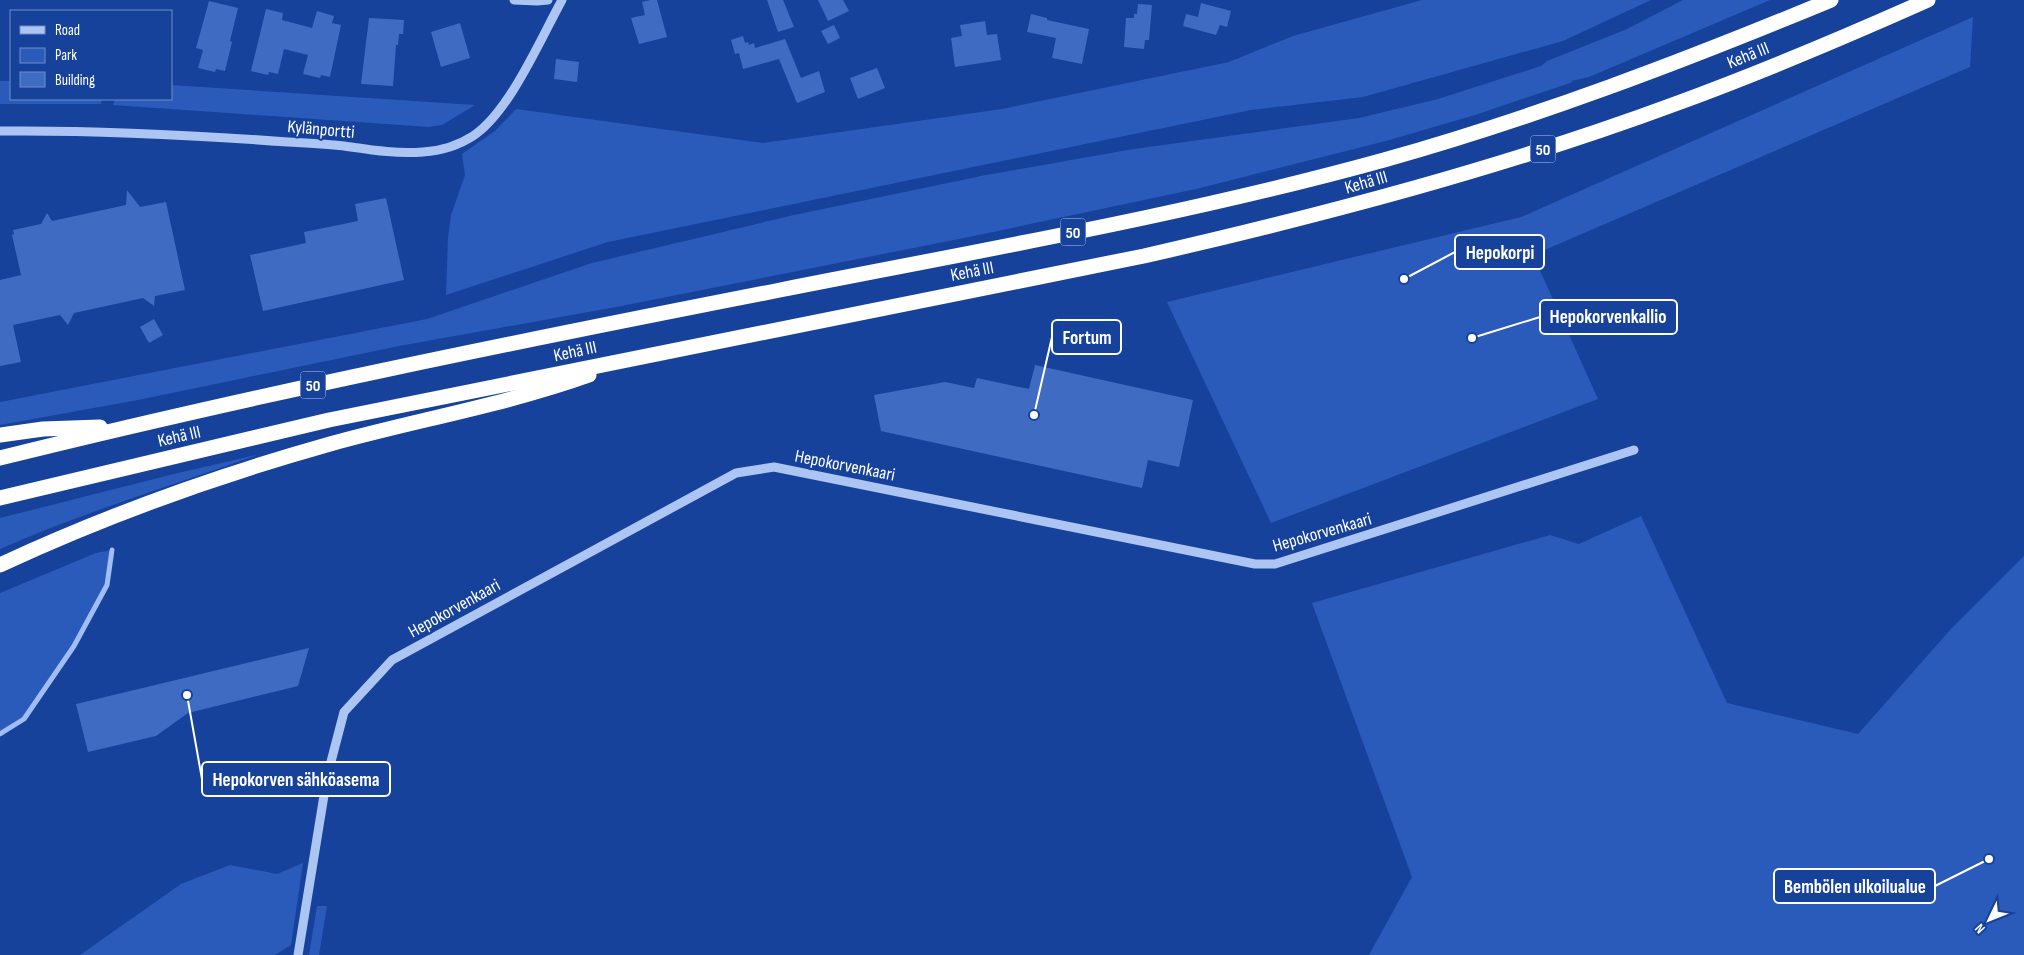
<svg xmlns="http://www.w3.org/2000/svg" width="2024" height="955" viewBox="0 0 2024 955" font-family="'Sofia Sans Condensed',sans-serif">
  <rect width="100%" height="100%" fill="#16429c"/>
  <g fill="#2a5bba">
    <polygon points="1422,0 1651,0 1563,41 1363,97 1251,110 608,242 446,295 448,238 451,215 465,175 462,154 495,131 516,109 763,143 1002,109 1229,62 1293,36"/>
    <polygon points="1683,0 1770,0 1589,77 1571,81 1573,82 1475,115 1386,141 1196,189 974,236 616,307 399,346 138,400 0,425 0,402 427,319 592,263 794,215 986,175 1134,149 1359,118 1438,99 1541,66 1547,61 1627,29"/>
    <polygon points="1973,17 1970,67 1533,255 1598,399 1271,523 1167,302 1521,217"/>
    <polygon points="0,81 11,81 11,99 102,99 101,104 0,104"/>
    <polygon points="171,85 475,105 442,125 429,127 113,105 115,99 171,99"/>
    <path d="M260 454C173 485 84 512 0 549V518L174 474Z"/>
    <polygon points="1641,516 1727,703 1858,734 1951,629 2024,556 2024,955 1369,955 1412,877 1312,603 1550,535 1579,544"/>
    <polygon points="112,550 107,585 74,646 24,719 0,734 0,593 96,553"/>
    <polygon points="303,863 291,945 275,955 80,955 181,884 230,865 277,874"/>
    <polygon points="317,906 327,906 319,955 309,955"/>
  </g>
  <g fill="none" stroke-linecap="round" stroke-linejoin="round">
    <polyline stroke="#a0bef5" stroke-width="5" points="0,734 24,719 74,646 107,585 112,550"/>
  </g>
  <g fill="#3f6bc3">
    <polygon points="650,0 657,0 667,37 639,44 631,18 645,15 642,2"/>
    <polygon points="767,0 783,0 794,27 778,32"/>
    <polygon points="818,0 843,0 849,11 828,21"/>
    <polygon points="209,1 238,8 230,41 232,42 225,71 216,69 215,72 198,68 203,50 196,48"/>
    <polygon points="1201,3 1231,11 1227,27 1220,25 1216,35 1183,26 1186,14 1198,17"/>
    <polygon points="1138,4 1152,5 1149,40 1145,40 1144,49 1124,47 1126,18 1134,18 1134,14 1137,14"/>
    <polygon points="266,9 283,13 282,20 312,28 317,11 334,16 332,23 341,25 330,77 321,75 320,78 303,74 308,55 284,49 278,74 269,72 268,75 251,71"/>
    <polygon points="1031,14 1047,18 1047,20 1089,29 1082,64 1052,58 1056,38 1027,32"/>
    <polygon points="369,18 404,20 403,34 399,34 398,45 396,45 393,86 361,84"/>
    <polygon points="985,21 987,35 997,34 1001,60 955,67 951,38 962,36 960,25"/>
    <polygon points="460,23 470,58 441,67 431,32"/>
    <polygon points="834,25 840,38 828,44 821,31"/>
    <polygon points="743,36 745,43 748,42 749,45 754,43 755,48 785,39 801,78 819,71 825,92 797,103 779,59 743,69 739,53 735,54 731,40"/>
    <polygon points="556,59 579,62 577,82 554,79"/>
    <polygon points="877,68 885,88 858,99 850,78"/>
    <polygon points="127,190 140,207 166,202 185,290 155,296 154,306 143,298 74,313 68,325 60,315 13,325 21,362 0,366 0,280 21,275 12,235 14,234 13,230 41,224 47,213 52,221 126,205"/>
    <polygon points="386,198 404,280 263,311 250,255 306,243 304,232 358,221 355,204"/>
    <polygon points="154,319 163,335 149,343 140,327"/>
    <polygon points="1035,365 1193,400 1179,467 1148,460 1142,488 881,431 874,395 945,382 974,388 977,378 1029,389"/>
    <polygon points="309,648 298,686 188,713 156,736 88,752 76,704"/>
  </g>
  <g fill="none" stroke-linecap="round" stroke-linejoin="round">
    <g stroke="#adc5f3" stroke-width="9">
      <polyline points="514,0 537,1 548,0"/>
      <path d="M0 131C96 130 192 135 288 142 307 143 326 144 344 146 372 150 396 154 423 152 441 151 459 145 473 136 509 113 541 38 562 0"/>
      <polyline points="298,955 327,777 344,712 392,660 736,473 774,467 1255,564 1275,564 1634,450"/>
    </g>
    <g stroke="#fff" stroke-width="15">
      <polyline points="0,435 43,429 100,427"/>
      <path d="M0 458C258 394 519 341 780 290 982 250 1185 215 1384 160 1537 117 1684 61 1831 0"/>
      <path d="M0 498 329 420 1144 256C1323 215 1502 168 1675 104 1760 73 1845 37 1928 0"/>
      <path d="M0 565C103 517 220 475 330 444 416 420 505 405 589 375"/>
    </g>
  </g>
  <g text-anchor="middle" stroke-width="4.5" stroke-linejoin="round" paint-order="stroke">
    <g fill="#16429c" stroke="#b9c6e1" stroke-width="1">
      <rect x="1530.5" y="135.5" width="25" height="27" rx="4"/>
      <rect x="1060.5" y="218.5" width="25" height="27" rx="4"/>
      <rect x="300.5" y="371.5" width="25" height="27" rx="4"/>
    </g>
    <g font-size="16" font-weight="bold" fill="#fff">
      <text x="1543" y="155">50</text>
      <text x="1073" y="238">50</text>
      <text x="313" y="391">50</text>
    </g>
    <g font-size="18" fill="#fff" stroke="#16429c">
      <text transform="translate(1748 55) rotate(-22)" y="6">Kehä III</text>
      <text transform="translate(321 129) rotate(5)" y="6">Kylänportti</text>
      <text transform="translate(1366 182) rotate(-16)" y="6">Kehä III</text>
      <text transform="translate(972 271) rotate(-11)" y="6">Kehä III</text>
      <text transform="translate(575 351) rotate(-12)" y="6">Kehä III</text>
      <text transform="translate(179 436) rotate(-13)" y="6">Kehä III</text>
      <text transform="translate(845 465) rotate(11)" y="6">Hepokorvenkaari</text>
      <text transform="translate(1322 532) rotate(-16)" y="6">Hepokorvenkaari</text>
      <text transform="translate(454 608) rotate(-29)" y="6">Hepokorvenkaari</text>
    </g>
  </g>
  <path fill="none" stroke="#fff" stroke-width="2" d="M1404 279L1455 252M1472 338L1540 317M1034 415L1052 337M187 695L202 779M1989 859L1935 886"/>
  <g fill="#fff" stroke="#16429c" stroke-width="2">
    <circle cx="1404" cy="279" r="5"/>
    <circle cx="1472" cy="338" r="5"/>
    <circle cx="1034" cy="415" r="5"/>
    <circle cx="187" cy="695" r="5"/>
    <circle cx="1989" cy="859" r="5"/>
  </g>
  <g fill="#16429c" stroke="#fff" stroke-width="2">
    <rect x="1455" y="235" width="89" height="34" rx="5"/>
    <rect x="1540" y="300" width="137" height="34" rx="5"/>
    <rect x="1052" y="320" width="69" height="34" rx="5"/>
    <rect x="202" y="762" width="188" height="34" rx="5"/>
    <rect x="1774" y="869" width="161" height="34" rx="5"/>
  </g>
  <g font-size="19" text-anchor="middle" font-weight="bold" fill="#fff">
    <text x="1500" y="259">Hepokorpi</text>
    <text x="1608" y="323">Hepokorvenkallio</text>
    <text x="1087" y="344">Fortum</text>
    <text x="296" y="786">Hepokorven sähköasema</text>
    <text x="1855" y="893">Bembölen ulkoilualue</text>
  </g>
  <rect x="10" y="10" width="162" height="90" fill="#16429c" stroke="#738ec4"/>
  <rect x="20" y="26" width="25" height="8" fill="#adc5f3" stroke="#738ec4"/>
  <text x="55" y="35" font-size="15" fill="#ffffff">Road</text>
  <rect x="20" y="48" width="25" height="15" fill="#2a5bba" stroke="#738ec4"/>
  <text x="55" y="60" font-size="15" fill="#ffffff">Park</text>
  <rect x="20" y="72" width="25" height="15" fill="#3f6bc3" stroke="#738ec4"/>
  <text x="55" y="85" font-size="15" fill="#ffffff">Building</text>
  <g transform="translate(1989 920) rotate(227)" stroke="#16429c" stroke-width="4" paint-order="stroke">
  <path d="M0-4L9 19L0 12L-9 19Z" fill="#ffffff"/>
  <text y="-8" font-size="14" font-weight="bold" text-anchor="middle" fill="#ffffff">N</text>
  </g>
</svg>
